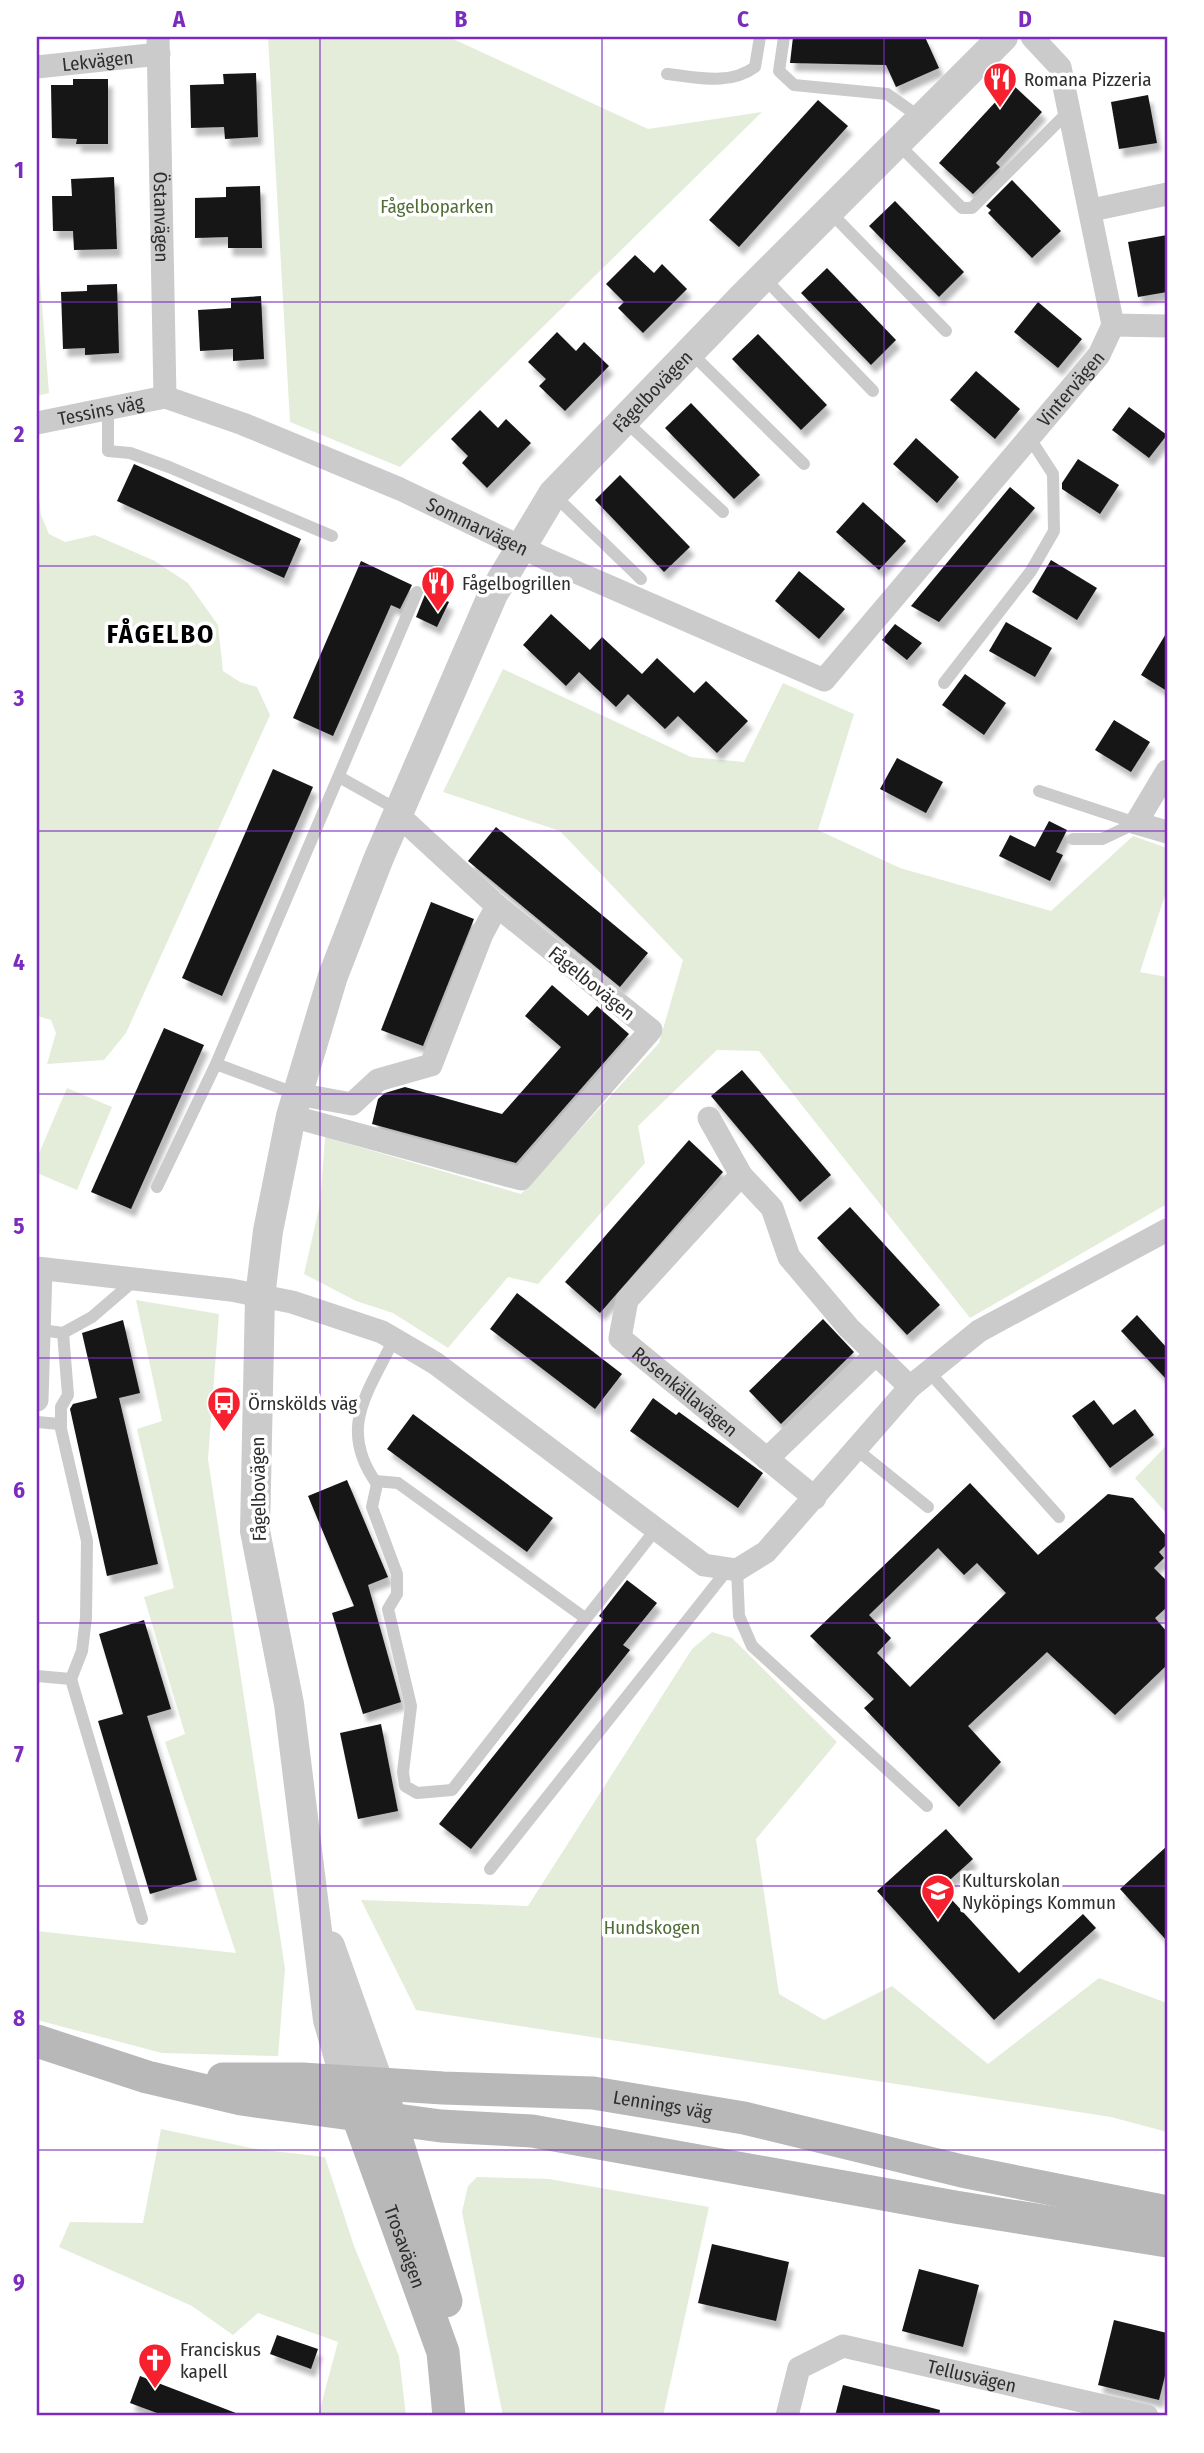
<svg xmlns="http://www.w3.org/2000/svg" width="1204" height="2453" viewBox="0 0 1204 2453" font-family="'Fira Sans Condensed',sans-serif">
  <defs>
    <filter id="shadow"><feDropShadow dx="4.5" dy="8" stdDeviation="2" flood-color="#0004"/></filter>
  </defs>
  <rect width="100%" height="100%" fill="#fff"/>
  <g fill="#e4edda">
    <polygon points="268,37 449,37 648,129 762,112 400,467 290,422"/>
    <polygon points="37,241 49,393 37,396"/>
    <polygon points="37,482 41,515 49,534 65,542 95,535 155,561 188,583 218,625 223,671 240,682 257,687 270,715 126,1033 104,1060 47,1064 56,1033 51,1020 37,1016"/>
    <polygon points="503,669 691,757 744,762 783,683 854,714 818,830 900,868 1051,911 1133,836 1167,848 1167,889 1140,972 1167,977 1167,1204 970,1318 759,1051 717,1050 638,1126 645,1163 538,1284 508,1277 448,1348 393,1313 356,1301 304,1274 320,1204 325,1137 521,1194 659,1043 683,960 560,831 443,792"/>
    <polygon points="67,1088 112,1107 77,1190 37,1173 37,1158"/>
    <polygon points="136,1300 219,1314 208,1459 285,1969 278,2056 162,2053 37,2020 37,1931 236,1953 165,1742 185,1734 144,1597 174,1588 137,1429 162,1421"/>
    <polygon points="1167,1445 1167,1514 1135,1478"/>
    <polygon points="712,1632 732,1638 837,1742 756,1839 779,1994 824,2020 892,1986 988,2064 1099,1978 1167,2003 1167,2132 1111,2117 416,2010 361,1900 528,1906 692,1649"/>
    <polygon points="161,2129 256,2149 325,2157 354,2246 399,2356 406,2416 318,2416 338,2342 258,2313 233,2335 192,2306 59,2247 70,2222 143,2223"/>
    <polygon points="477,2177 549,2179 709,2207 663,2416 503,2416 462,2212 468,2186"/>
  </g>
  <g fill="#151515" fill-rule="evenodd" filter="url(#shadow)">
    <polygon points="793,37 925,37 939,68 896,87 886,65 790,63"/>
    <polygon points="256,73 258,137 225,139 224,127 191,128 190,85 224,84 223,74"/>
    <polygon points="73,79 108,79 108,144 76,144 77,139 52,138 51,85 73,85"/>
    <polygon points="1012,84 1042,112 996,163 1000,167 973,194 939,163"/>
    <polygon points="1148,95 1157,143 1119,149 1111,102"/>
    <polygon points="818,100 848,126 739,247 709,220"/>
    <polygon points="114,177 117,249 74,250 73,231 53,231 52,196 72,196 71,179"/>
    <polygon points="1012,180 1061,231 1032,258 988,213 991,210 986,206"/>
    <polygon points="260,186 262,248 228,248 228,237 195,238 195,198 226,197 226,187"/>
    <polygon points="895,201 964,272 939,297 869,226"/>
    <polygon points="1167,235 1167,292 1138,297 1128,242"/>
    <polygon points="635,255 654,273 662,264 687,289 643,333 618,308 624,302 606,284"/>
    <polygon points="827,268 896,340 871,365 801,293"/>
    <polygon points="117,284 119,353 85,355 85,348 63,349 61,292 87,291 87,285"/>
    <polygon points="261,296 264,359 233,361 233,349 200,351 198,310 231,308 231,298"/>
    <polygon points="1038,302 1082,339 1058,368 1014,332"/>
    <polygon points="557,332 576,351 584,342 609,366 565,411 539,386 546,379 528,362"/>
    <polygon points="758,334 827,405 801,430 732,359"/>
    <polygon points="976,371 1020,409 995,439 950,400"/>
    <polygon points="691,403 760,475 734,499 665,428"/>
    <polygon points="1129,407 1167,435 1149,458 1112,430"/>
    <polygon points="480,410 498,428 506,419 531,443 487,488 462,463 468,456 451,439"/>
    <polygon points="916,438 959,477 937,503 893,464"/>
    <polygon points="1078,459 1119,485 1100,514 1062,489 1062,483"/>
    <polygon points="134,464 301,539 284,578 117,501"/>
    <polygon points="620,475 690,547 664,572 595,500"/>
    <polygon points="1010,487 1035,508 939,622 911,606"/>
    <polygon points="863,502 906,541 879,570 836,532"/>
    <polygon points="1051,560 1097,588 1077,620 1032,592"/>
    <polygon points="361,561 412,585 400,609 391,605 333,736 293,718"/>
    <polygon points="799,571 845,609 819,639 775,601"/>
    <polygon points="426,592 449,602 437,627 416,617"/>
    <polygon points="551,614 590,650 602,637 642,674 657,658 694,693 706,681 748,721 717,753 678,716 665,729 628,694 616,707 579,672 566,686 523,645"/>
    <polygon points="1006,622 1052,648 1035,677 989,651"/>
    <polygon points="895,624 922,643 907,660 882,640"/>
    <polygon points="1167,632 1167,691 1141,675"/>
    <polygon points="965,674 1006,703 984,735 942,705"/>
    <polygon points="1114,720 1150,742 1131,772 1095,750"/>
    <polygon points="897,758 943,782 926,813 880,789"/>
    <polygon points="273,769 313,787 222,996 182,978"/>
    <polygon points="1049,821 1067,830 1056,852 1063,855 1050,881 999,856 1010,835 1035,847"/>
    <polygon points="496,827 648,953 620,987 468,861"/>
    <polygon points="431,902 474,919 423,1046 381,1030"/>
    <polygon points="552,985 588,1016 597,1006 629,1034 516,1163 372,1124 378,1099 385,1093 405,1087 502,1114 561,1047 525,1016"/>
    <polygon points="164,1028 204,1045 131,1209 91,1192"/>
    <polygon points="742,1070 831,1175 800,1202 711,1096"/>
    <polygon points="689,1140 723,1172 600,1313 565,1282"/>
    <polygon points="850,1207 940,1305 907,1335 817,1238"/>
    <polygon points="517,1293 622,1374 595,1409 490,1329"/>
    <polygon points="1137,1315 1167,1348 1167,1380 1121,1331"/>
    <polygon points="823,1319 854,1352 781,1424 749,1391"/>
    <polygon points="123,1320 140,1393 119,1398 158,1564 107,1576 70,1409 73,1404 97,1398 82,1333"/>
    <polygon points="653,1398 676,1415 679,1412 763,1473 738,1508 630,1431"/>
    <polygon points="1094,1400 1113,1425 1135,1409 1154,1435 1110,1468 1072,1416"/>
    <polygon points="413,1414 553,1518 527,1552 387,1449"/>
    <polygon points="347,1480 388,1577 368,1585 401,1702 363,1714 332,1613 354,1606 308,1496"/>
    <path d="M970 1483 1038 1555 1108 1494 1133 1498 1167 1537V1544L1159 1552 1164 1558 1154 1568 1167 1581V1607L1155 1618 1167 1632V1665L1115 1715 1047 1652 968 1726 1001 1762 959 1807 864 1708 874 1699 810 1636ZM938 1548 964 1575 977 1563 1006 1593 910 1687 877 1653 891 1638 869 1615Z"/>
    <polygon points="627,1580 657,1603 623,1645 630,1650 471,1849 439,1824 603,1619 599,1616"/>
    <polygon points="144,1620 171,1709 147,1716 197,1880 150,1894 98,1721 123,1714 99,1634"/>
    <polygon points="381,1724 398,1811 358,1819 340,1733"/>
    <polygon points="946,1829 973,1859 941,1888 1019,1973 1083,1914 1096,1928 994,2020 877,1891"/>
    <polygon points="1167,1846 1167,1941 1120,1889"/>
    <polygon points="712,2244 789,2262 776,2321 698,2303"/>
    <polygon points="919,2269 979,2285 963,2347 902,2331"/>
    <polygon points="1114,2320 1167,2333 1167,2368 1159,2400 1098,2385"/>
    <polygon points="277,2335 318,2349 311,2369 270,2354"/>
    <polygon points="140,2376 241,2415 240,2416 165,2416 130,2403"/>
    <polygon points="843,2385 940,2410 939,2416 835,2416"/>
  </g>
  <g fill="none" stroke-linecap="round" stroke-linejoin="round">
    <g stroke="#cbcbcb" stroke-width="12">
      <polyline points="784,37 779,71 794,85 887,94 921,118"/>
      <path d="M667 74C697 77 729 86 755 67L760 37"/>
      <polyline points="897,143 962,208 972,208 1070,110"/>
      <polyline points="829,211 946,331"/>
      <polyline points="763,277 873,391"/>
      <polyline points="690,352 804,464"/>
      <polyline points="108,407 108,451 130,453 169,467 332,536"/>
      <polyline points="624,420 723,512"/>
      <polyline points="553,494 641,579"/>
      <polyline points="944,683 1031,571 1054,531 1053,474 1029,437"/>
      <polyline points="341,778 398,810"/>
      <polyline points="1039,791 1136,823"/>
      <polyline points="1073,839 1102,839 1136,823"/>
      <polyline points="216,1064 297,1094"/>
      <polyline points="157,1187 216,1064 417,592"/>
      <polyline points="41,1330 63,1333 68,1395 61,1407 61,1429 87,1541 86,1618 82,1651 71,1679"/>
      <polyline points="63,1333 92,1317 135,1280"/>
      <path d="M394 1339C368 1393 337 1428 377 1484L372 1507 397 1574V1594L388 1609 411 1706 403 1772 405 1786 417 1793 452 1790 656 1529"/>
      <polyline points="929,1372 1059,1517"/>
      <polyline points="37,1422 60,1424"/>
      <polyline points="857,1450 928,1507"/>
      <polyline points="375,1481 398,1483 585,1618"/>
      <polyline points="737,1570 739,1616 752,1646 927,1806"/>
      <polyline points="37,1676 71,1679 142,1919"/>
      <polyline points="490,1869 728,1569"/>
    </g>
    <g stroke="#cbcbcb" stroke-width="23">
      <path id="s1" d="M158 37 165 397"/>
      <path id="s2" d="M37 67 159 54"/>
      <polyline points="1092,210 1167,194"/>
      <polyline points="1113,325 1167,326"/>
      <path id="s3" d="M37 423 165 397 243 424 400 489 546 559 824 680 1099 355 1113 325 1060 67 1032 37"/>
      <polyline points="1167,771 1136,823 1167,832"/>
      <polyline points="297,1094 352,1104 378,1080 431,1065 482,934 497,906"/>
      <polyline points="291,1116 521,1179 651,1030 497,906 397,814"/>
      <polyline points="709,1118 741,1175 772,1208 789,1257 849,1328 910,1387"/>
      <path id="s4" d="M741 1175 627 1300 620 1338 815 1498"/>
      <polyline points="37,1268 231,1290 292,1302 382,1332 435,1363 704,1565 737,1570 766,1552 910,1387 979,1331 1167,1230"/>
      <polyline points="37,1400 41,1270"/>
      <polyline points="767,1459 876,1354"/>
      <path id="s5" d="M787 2416 799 2368 843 2346 1147 2416"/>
    </g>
    <g stroke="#cbcbcb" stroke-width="30">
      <polyline points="330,1946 379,2084"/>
      <path id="s6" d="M346 2082 328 2020 289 1704 255 1531 260 1297 268 1231 291 1116 333 976 378 860 493 594 553 494 743 297 1003 37"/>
    </g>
    <g stroke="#b8b8b8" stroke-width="33">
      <polyline points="37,2041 147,2077 241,2099 441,2126 532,2131 955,2207 1167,2241"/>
      <path id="s7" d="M223 2079H302L443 2088 593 2093 744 2118 962 2171 1167 2212"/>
      <path id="s8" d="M351 2097 443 2352 449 2416"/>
      <polyline points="385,2102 446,2301"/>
    </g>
  </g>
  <path fill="none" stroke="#7b2cbf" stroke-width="2" stroke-opacity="0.55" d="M320 37V2416M602 37V2416M884 37V2416M37 302H1167M37 566H1167M37 831H1167M37 1094H1167M37 1358H1167M37 1623H1167M37 1886H1167M37 2150H1167"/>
  <defs>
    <g id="restaurant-pin" transform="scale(1.75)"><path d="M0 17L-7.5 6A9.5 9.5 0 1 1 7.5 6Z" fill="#f6202e" stroke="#fff"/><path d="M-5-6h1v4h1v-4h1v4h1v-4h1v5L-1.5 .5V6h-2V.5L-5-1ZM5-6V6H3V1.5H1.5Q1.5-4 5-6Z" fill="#fff"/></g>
    <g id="bus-pin" transform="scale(1.75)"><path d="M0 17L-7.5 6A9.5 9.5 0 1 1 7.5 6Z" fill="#f6202e" stroke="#fff"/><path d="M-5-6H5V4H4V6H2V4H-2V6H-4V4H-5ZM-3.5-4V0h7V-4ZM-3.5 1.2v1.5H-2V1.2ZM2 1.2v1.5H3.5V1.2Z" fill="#fff"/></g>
    <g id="school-pin" transform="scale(1.75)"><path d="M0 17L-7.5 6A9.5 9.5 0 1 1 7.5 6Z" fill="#f6202e" stroke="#fff"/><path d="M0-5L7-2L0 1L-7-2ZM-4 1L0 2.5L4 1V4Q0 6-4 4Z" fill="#fff"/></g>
    <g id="church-pin" transform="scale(1.75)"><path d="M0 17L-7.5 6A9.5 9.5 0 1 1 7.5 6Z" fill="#f6202e" stroke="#fff"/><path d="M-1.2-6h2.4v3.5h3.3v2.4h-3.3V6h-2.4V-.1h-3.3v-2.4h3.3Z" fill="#fff"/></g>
  </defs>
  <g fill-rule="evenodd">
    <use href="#restaurant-pin" x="1000" y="79"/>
    <use href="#restaurant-pin" x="438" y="583"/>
    <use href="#bus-pin" x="224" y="1403"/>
    <use href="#school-pin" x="938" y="1891"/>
    <use href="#church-pin" x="155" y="2360"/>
  </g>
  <g text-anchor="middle" stroke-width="7" stroke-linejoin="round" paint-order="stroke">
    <g font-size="19" fill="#2e2e2e" stroke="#fff">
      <text dy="7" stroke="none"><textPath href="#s2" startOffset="61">Lekvägen</textPath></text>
      <text dy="7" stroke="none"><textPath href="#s1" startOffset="180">Östanvägen</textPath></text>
      <text dy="7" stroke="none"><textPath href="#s3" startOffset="1230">Vintervägen</textPath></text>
      <text dy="7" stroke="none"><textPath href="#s6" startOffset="1797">Fågelbovägen</textPath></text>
      <text dy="7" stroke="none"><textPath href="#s3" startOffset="65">Tessins väg</textPath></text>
      <text dy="7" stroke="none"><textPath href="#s3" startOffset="469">Sommarvägen</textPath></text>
      <text transform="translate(592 983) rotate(39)" y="7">Fågelbovägen</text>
      <text dy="7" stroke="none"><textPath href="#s4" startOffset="292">Rosenkällavägen</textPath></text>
      <text transform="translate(258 1489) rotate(-91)" y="7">Fågelbovägen</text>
      <text dy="7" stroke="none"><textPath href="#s7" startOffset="441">Lennings väg</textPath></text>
      <text dy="7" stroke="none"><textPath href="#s8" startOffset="159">Trosavägen</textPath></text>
      <text dy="7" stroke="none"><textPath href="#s5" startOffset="231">Tellusvägen</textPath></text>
    </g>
    <g font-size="19" fill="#2e2e2e" stroke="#fff" text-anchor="start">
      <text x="1024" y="86">Romana Pizzeria</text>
      <text x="462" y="590">Fågelbogrillen</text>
      <text x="248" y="1410">Örnskölds väg</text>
      <text x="962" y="1887">Kulturskolan<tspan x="962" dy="22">Nyköpings Kommun</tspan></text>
      <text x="180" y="2356">Franciskus<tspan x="180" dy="22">kapell</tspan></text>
    </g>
    <g font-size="19" fill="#516e37" stroke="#fff">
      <text x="437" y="213">Fågelboparken</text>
      <text x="652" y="1934">Hundskogen</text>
    </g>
    <g font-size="26" font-weight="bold" letter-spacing="2" fill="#000" stroke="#fff">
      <text x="161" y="643">FÅGELBO</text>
    </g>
  </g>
  <rect width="1204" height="2453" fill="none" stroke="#ffffff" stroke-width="77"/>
  <rect x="38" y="38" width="1128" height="2376" fill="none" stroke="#7b2cbf" stroke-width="2.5"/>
  <g font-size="23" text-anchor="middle" font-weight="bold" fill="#7b2cbf">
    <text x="179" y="27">A</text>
    <text x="461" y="27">B</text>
    <text x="743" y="27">C</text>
    <text x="1025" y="27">D</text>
    <text x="19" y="178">1</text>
    <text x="19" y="442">2</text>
    <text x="19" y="706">3</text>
    <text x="19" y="970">4</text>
    <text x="19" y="1234">5</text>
    <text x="19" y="1498">6</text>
    <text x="19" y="1762">7</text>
    <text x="19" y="2026">8</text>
    <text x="19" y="2290">9</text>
  </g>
</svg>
